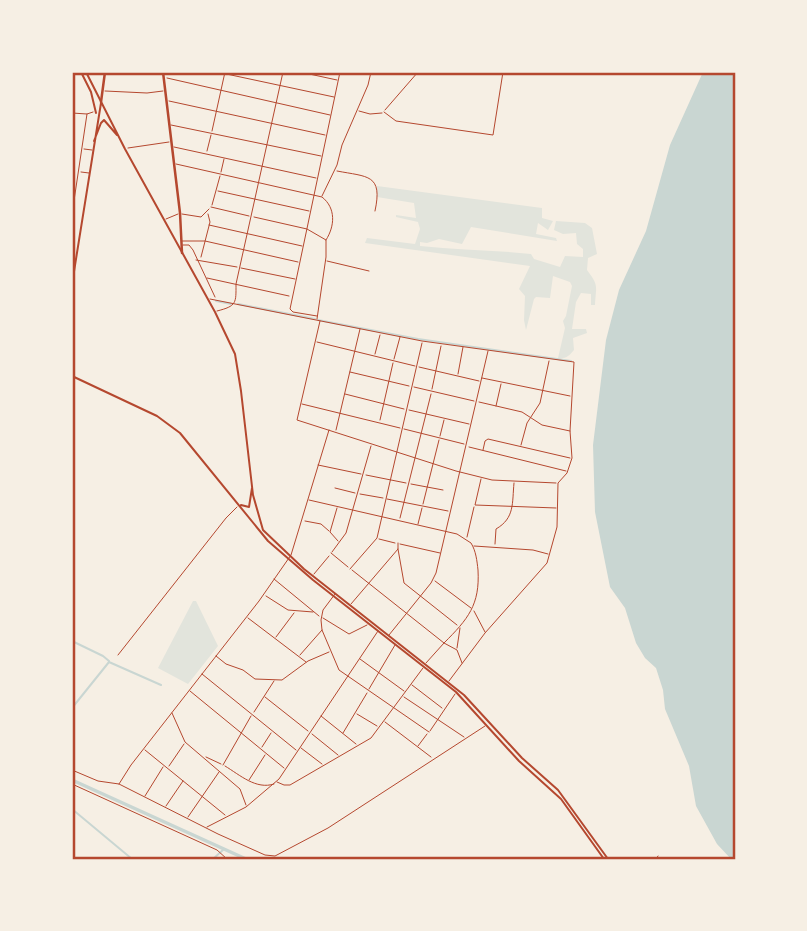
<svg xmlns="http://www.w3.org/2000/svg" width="807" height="931" font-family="'DejaVu Sans',sans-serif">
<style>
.green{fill:#e2e4dc}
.water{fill:#c9d6d2}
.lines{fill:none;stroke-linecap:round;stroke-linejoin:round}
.stream{stroke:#c9d6d2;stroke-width:2}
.canal{stroke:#c9d6d2;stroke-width:3.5}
.minor{stroke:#b5482f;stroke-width:1}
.secondary{stroke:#b5482f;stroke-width:2}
.primary{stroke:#b5482f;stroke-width:2.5}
.neatline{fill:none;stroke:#b5482f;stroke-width:2.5}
</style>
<rect width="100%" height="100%" fill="#f6efe4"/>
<path class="green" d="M377,186L542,208V218L553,221L548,230L538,223L536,234L556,238L557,241L471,227L462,244L439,239L427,243L420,242V246C458,250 494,250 531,254L534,259L560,267L565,256L583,257V249L577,244L576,233L563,234L554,230L556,221L585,223L592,228L597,254L588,258L587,270C599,286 596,285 595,305H591V294L581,293L576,302L572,329H586L587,333L573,338L574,350C569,356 566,359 558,358L565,328L563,321L566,316L572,286L570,282L553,276L550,298L536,297L534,299L526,330L524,320L525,296L519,289L530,266L365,243L367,238L415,244L420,229L418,222L396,217V215L416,218L414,203L377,197Z
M193,601H196L218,646L188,684L158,668Z"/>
<path class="water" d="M703,72H735V859H731L717,844L696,806L689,766L665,709L663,690L656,668L645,658L636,643L625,608L610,587L595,512L593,445L606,340L619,290L646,231L670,145Z"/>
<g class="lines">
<path class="stream" d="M216,301L231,304
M238,304L315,319
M318,320L418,339L571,361
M72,641L103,656L109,661
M72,708L109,662L161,685
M72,809L132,859
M213,859L224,849
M240,859L241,857"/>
<path class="canal" d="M72,780L246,859"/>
<path class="minor" d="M217,72L334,97
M300,72L337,80
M167,78L330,115
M105,91L147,93L163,91
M169,101L325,135
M385,110L418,72
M359,111L370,114L382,113
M384,112L396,121L493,135L503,72
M72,113L87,114L93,112
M171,125L321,156
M212,131L225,72
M174,147L316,178
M128,148L169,142
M84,149L92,150
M207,151L211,135
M176,164L322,197C336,208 335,226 326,240
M337,171C368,177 383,174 375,211
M81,172L89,173
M221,172L224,159
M218,191L309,211
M322,196L337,165L342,145L368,85L371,72
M212,205L220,176
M211,207L249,216
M72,214L87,114
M182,214L201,217L209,209
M254,217L307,229L326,240V257L317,319
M166,219L178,214
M209,225L302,246
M182,241H205L298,262
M183,245H189L193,250L215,297
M201,257L210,222L208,214
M196,260L237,267
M327,261L369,271
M241,268L295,279
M207,278L289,296
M210,299L422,341L574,362L570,431L572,458L567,473L558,483L557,527L547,563L485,633L449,681
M217,311C237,306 236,303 236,284L283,72
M317,316L293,312L290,309L340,72
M320,321L297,420L456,471L492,480L556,483
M317,342L415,366
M375,354L380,335
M394,359L400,337
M419,367L479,381
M350,372L409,386
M458,374L463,347
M482,378L570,396
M414,387L474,401
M432,389L441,346
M345,394L404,409
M479,402L522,412L542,425L570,431
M302,404L400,428
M496,406L501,384
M409,410L469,424
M380,420L393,363
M404,429L464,444
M336,430L360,329
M440,436L444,420
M521,445L527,423L540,403L549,361
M469,447L566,471
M483,450L485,441L488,439L570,458
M318,465L361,474
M366,475L406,483
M481,479L475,505L556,508
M411,484L443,490
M335,488L355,493
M360,494L383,498
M387,499L448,511
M309,500L457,534L471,543C476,551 477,561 478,570C480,605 468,619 444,643L457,650L462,663
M423,504L439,440
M337,508L330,532L338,541
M400,518L431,394
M305,521L321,524L329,531
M418,524L422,508
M467,537L474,507
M379,539L395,543
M400,544L440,553
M495,544L496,529C515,518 512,503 514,483
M474,546L533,550L548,554
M398,549L404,583L457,625
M332,552L346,533L371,446
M331,553L348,567
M350,569L377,538L422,343
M352,570L444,643L426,663
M314,574L329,556
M274,579L319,616
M435,581L471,608
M335,594L323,610L321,620L322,630L339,670L429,732
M266,596L288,610L313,612
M351,604L398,549V543
M474,611L485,632
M248,618L306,662
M323,618L349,634L367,625
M389,635L431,583L436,573L488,351
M276,637L294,613
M457,648L460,628
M118,655L226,518L237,507
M300,655L322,630
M216,656L226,664L243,670L255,679L282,680L308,661L329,652
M360,659L404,691
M202,674L296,750
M412,685L442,708
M369,689L395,645
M190,691L284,768
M265,697L308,731
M404,697L464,737
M254,712L274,681
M172,713L185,742L240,789L246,805
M357,714L377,726
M321,716L356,744
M385,722L431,757
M430,731L455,694
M343,733L367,693
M312,734L338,755
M418,746L427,734
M262,747L271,733
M301,748L322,764
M145,750L225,815
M206,757L221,764
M223,765L251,716
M169,766L184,744
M225,766C240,775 256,790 274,784
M72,770L98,781L119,784L218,834L265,855L275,856L328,828L485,726
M249,780L265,755
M277,782L284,785H290L371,738L423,668
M72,784L217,850L227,859
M119,784L131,765L259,601L291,555L329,430
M145,796L163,767
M166,806L183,781
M188,817L219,772
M207,827L246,807L279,779L378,631
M656,859L658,856"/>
<path class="secondary" d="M81,72L91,92L96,113
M86,72L125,149L215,312L235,354L241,391L253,495L263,530L304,569L464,695L522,758L558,790L608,859
M94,141L101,123L104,120L117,135
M72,284L101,103
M72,376L157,416L180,433L268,541L313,580L456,692L519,761L561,799L604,859
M241,505L249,507L252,488"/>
<path class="primary" d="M163,72L180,213L182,253
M101,102L105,72"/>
</g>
<rect width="807" height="931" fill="none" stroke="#f6efe4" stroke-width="147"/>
<rect x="74" y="74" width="660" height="784" class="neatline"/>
</svg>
